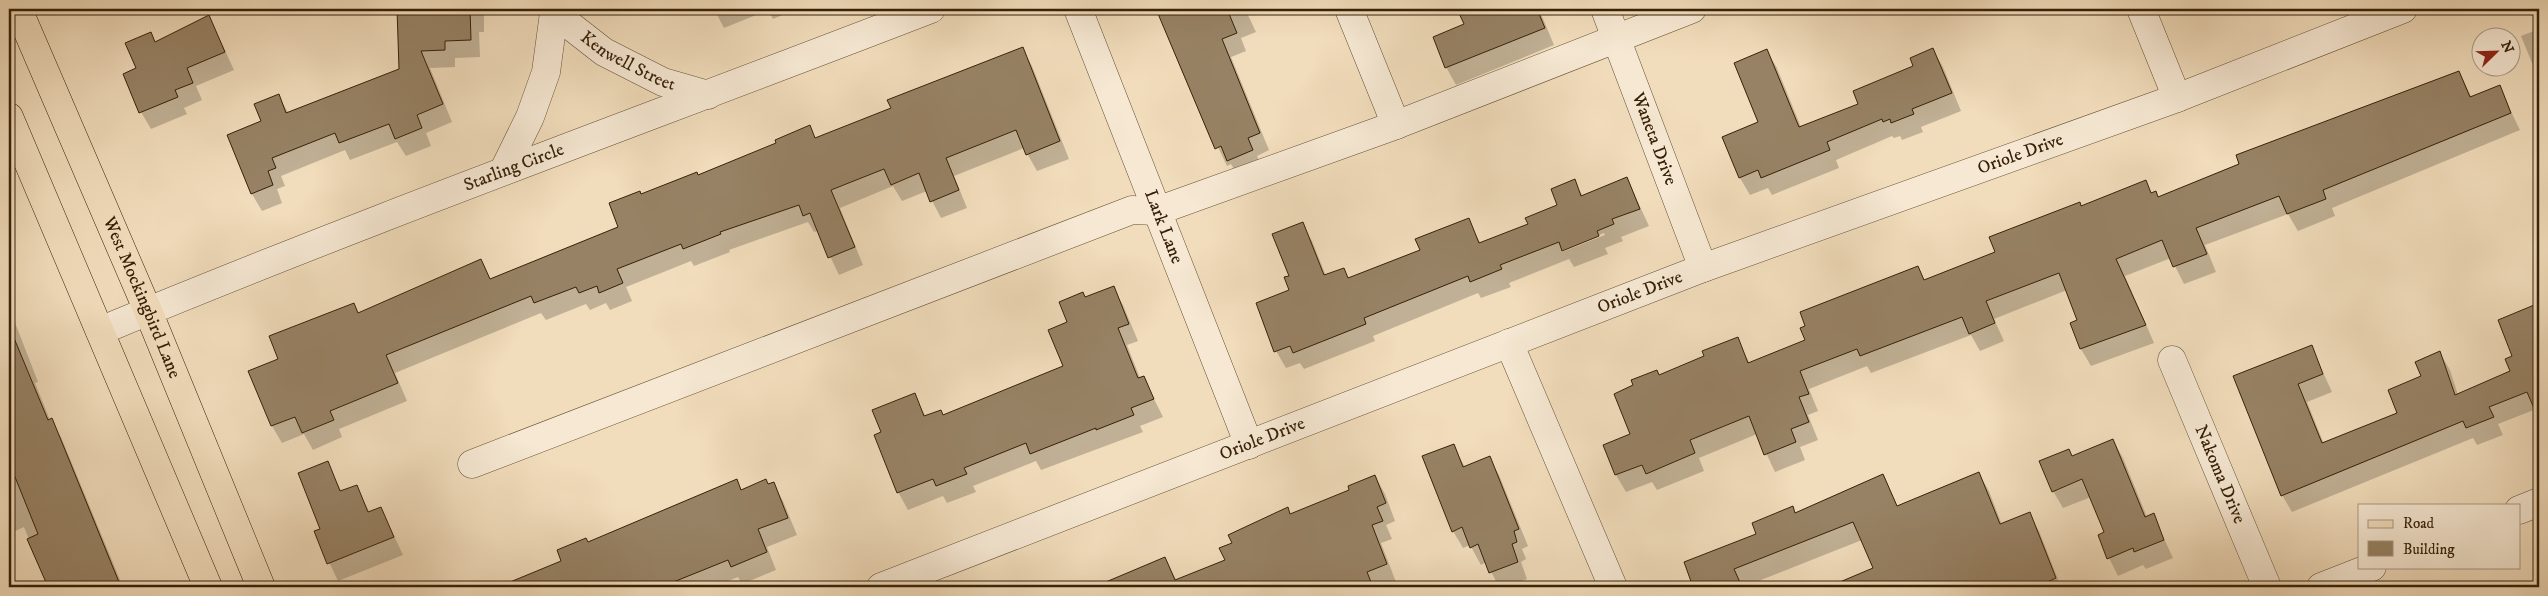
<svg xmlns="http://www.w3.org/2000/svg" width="2548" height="596" font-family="'IM FELL DW Pica',serif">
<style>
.shadow{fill:#0003;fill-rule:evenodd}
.building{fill:#978265;stroke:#362108}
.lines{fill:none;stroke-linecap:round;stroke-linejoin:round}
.minor-casing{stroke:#655035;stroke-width:29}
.major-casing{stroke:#362108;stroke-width:29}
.minor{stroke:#f6e8d3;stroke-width:28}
.major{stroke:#f1dcbb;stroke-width:28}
.labels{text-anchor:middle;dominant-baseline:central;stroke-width:5;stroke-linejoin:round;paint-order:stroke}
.street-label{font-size:18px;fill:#362108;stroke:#f6e8d3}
</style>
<rect width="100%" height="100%" fill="#f1dcbb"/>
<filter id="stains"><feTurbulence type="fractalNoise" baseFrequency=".004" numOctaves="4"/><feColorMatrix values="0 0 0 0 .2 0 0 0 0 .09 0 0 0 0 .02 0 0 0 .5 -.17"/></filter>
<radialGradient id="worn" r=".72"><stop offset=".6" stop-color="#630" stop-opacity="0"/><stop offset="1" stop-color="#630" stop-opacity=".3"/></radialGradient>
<path class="shadow" d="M398,9H484V32H479L480,57L455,58V67L430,68L452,122L426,133L431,146L406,156L397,142L350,160L345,150L281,176L285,186L277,189L282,203L262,211L252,194L262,122L278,95L289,114L400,70Z
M714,9H797L773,19L768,10L724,28Z
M1157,9H1245L1256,32L1241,38L1246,51L1231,57L1269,150L1257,156L1262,168L1239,178L1231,164L1227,166L1185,78Z
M1459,9H1539L1554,45L1456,85L1446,67L1466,25Z
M209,16L234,70L196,86L202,100L184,108L187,114L151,129L141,112L137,69L155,43Z
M2539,29V80L2521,36Z
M1022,49L1032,66L1069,159L1037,171L1024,148L954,176L967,208L941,218L927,191L902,201L893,186L840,208L863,265L839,275L818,231L814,232L808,222L729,250L730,252L694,266L691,261L626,287L632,301L610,310L606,303L590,310L586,304L546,320L541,313L395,373L407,401L339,429L342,437L313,450L304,434L282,443L272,426L250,372L280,360L354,304L359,314L481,261L491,280L620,228L641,195L698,176L778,144L809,127L816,139L892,108Z
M1933,50L1943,67L1961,111L1921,127L1923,132L1902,140L1900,136L1894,138L1892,136L1836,160L1839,168L1772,195L1768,188L1750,195L1740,178L1724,137L1759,123L1767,51L1777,68L1801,127L1860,104L1915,67Z
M2459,72L2472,98L2499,87L2520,130L2332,208L2335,216L2298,231L2288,214L2205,245L2216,272L2184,284L2171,258L2125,276L2154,343L2091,366L2081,349L2079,321L2067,290L1994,319L2004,341L1980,351L1971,335L1871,373L1867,366L1809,389L1818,411L1808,415L1818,440L1800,447L1805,460L1775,472L1757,434L1699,458L1704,471L1657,490L1652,482L1626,492L1616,475L1604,445L1632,434L1634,386L1705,357L1737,339L1750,364L1806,341L1917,267L1925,281L1997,253L2081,207L2145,182L2152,194L2158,198Z
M1627,179L1649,226L1621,237L1623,241L1605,248L1608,254L1574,267L1569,259L1509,283L1511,287L1481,298L1478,293L1373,336L1375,341L1304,369L1300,363L1286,368L1276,351L1291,290L1290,276L1302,224L1312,241L1326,276L1344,269L1349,279L1422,251L1468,220L1481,244L1529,225L1558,206L1574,181L1583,196ZM1604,233L1605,235L1562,252V249Z
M1113,287L1123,305L1138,341L1127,345L1140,378L1143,377L1163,417L1140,426L1143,432L1041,470L1036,461L973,486L976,492L947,503L943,496L908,510L898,492L883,433L914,395L926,417L943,416L1065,367L1069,323L1085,299Z
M2536,306L2539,312V408L2498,424L2503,435L2477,445L2473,438L2292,512L2282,495L2235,377L2311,346L2332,392L2307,402L2324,444L2398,413L2440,353L2450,370L2458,395L2512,372L2514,357Z
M9,307L38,382L35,383L50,420L61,437L123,587H65L58,571L37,559L24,527L9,534Z
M2113,440L2123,458L2147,517L2153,515L2173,558L2146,569L2143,565L2118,576L2109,558L2106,533L2091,497L2063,508L2053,491L2072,457Z
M1453,445L1465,467L1489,458L1499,475L1528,546L1522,549L1526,559L1521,562L1527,579L1507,587H1499L1486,562L1481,565L1470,545L1463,548L1453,531Z
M327,463L342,492L356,486L370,513L381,508L403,555L338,581L315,532L322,529Z
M1979,474L1989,491L2002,525L2029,514L2039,531L2061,587H1831L1874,569L1862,540L1743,587H1694L1686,563L1757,534L1792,508L1796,514L1883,476L1898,507Z
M1375,476L1385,494L1395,521L1386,525L1392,539L1381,543L1396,582L1382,587H1091L1165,559L1177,581L1226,561L1233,544L1287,509L1291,515L1351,491Z
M736,481L742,491L773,484L783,501L797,535L767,547L776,570L742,584L738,577L714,587H507L506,585L563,561L588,544Z
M440,582L443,587H428Z"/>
<path class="building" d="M397,9H470L471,40L445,41V50L421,51L443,104L417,115L422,128L395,139L389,124L339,143L335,133L272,158L276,168L268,171L273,185L251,194L227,135L261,121L254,104L279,94L286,113L399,69Z
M1156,9H1227L1237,33L1222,39L1260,133L1248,138L1253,150L1227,161L1221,146L1215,149Z
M1457,9H1537L1545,28L1445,68L1433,37L1464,24Z
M209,15L225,52L187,68L193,83L175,90L178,97L139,113L123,74L136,68L125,43L151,32L155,42Z
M1023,47L1060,141L1026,155L1016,130L946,158L959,190L930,202L919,173L891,185L884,169L831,190L855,247L828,258L810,213L803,216L799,205L720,232L721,234L683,249L681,244L617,269L623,283L599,293L597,286L579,293L576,287L534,303L531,296L386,355L398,383L330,411L334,420L302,433L295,417L271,426L248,371L278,359L269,336L354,303L358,313L481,259L490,279L618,227L609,203L640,191L641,194L697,172L698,175L776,143L775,140L810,125L815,138L891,108L887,100Z
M1933,48L1952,93L1912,109L1914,114L1891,123L1890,119L1883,122L1882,119L1827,142L1830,150L1761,178L1758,170L1739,178L1722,137L1758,122L1734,63L1767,49L1799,127L1858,104L1853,91L1913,66L1910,58Z
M2459,71L2470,97L2500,85L2511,113L2323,190L2326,199L2287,214L2279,196L2196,228L2207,254L2173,267L2162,240L2116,259L2146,325L2080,349L2070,323L2077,320L2059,273L1986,301L1995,323L1969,334L1962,317L1860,356L1857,349L1800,371L1809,394L1799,397L1809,422L1791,429L1796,442L1764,455L1749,416L1690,440L1695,453L1646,474L1642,465L1615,475L1603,445L1630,434L1614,394L1633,385L1631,380L1657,370L1659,375L1704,356L1702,351L1738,337L1748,363L1805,340L1800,328L1805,326L1800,312L1918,266L1924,280L1995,252L1989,237L2080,202L2081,206L2146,180L2151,193L2156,191L2158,197L2239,164L2236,155Z
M1627,177L1640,209L1612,219L1614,224L1597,231L1599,236L1562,251L1559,242L1500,265L1502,269L1470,282L1468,276L1364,318L1366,324L1293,353L1290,346L1274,352L1256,303L1289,290L1284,277L1289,276L1272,234L1303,222L1324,275L1344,268L1348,278L1420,250L1415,239L1469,218L1479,243L1528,224L1525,218L1557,205L1551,189L1575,179L1581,196Z
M1114,286L1129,324L1118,328L1138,378L1144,376L1154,399L1131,408L1134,415L1096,430V428L1030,454L1026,443L964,468L967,474L936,486L933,479L897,493L874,435L881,432L872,410L915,393L924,416L941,410L943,415L1063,366L1048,330L1067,322L1059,302L1083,292L1085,297Z
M2539,303V420L2527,392L2489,407L2494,417L2466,428L2463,421L2281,496L2233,376L2312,345L2323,374L2298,384L2322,443L2397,413L2388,390L2421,376L2415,362L2440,351L2455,395L2510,371L2505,359L2512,356L2498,320Z
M9,326L48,420L52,418L121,587H48L27,539L38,534L9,462Z
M2113,439L2145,517L2154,513L2164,540L2134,552L2133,548L2107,559L2098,535L2104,532L2082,479L2052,492L2039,461L2069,449L2072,456Z
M1454,444L1463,467L1490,456L1519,529L1514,531L1517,542L1512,544L1518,562L1489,573L1478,544L1470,548L1462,527L1452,532L1422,456Z
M328,461L340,491L357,485L368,512L381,507L394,537L327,564L314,531L320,529L298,473Z
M1979,472L2000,524L2030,512L2056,578L2036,587H1828L1873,568L1853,522L1734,569L1742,587H1693L1684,562L1756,534L1752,523L1793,506L1795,513L1883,474L1897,506Z
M1375,475L1386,503L1377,507L1383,521L1372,525L1387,564L1367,572L1373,587H1094L1165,557L1175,580L1225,560L1219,548L1232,543L1228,535L1288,507L1290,514L1349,490L1348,486Z
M737,479L741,490L766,479L768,484L774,482L788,518L758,529L767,552L731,567L728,560L661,587H498L561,561L557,550L586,538L588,542Z"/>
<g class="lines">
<defs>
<g id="minor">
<path id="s1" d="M1078,9L1249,445"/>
<path d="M1349,9L1396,125"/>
<path id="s2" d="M1605,9L1703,268"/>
<path d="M2141,9L2177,98"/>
<path id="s3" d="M554,13L604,52L663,82L708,95"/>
<path d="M504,170L530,117L546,72L554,13L552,9"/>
<path id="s4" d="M100,331C374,217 654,116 931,9"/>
<path d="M1509,343L1613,587"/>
<path id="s5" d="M2172,360L2267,587"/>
<path d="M472,464L1132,210L1157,211L1396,125L1692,9"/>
<path d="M2519,510L2539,502"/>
<path id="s6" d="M881,587L1703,268L2177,98L2403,9"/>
<path d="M2321,587L2372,567"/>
</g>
<g id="major">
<path id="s7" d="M18,9L148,311L261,587"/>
<path d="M9,117L208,587"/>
</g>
</defs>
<use href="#minor" class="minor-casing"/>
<use href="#major" class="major-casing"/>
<use href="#minor" class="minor"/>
<use href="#major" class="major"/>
</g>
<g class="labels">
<g class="street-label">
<text stroke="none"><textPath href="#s3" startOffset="89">Kenwell Street</textPath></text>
<text stroke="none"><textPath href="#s2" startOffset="139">Waneta Drive</textPath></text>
<text stroke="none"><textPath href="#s6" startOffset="1219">Oriole Drive</textPath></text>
<text stroke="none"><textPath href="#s4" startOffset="445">Starling Circle</textPath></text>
<text stroke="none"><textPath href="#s1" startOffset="234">Lark Lane</textPath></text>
<text stroke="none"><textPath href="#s6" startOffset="814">Oriole Drive</textPath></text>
<text stroke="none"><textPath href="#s7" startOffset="314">West Mockingbird Lane</textPath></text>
<text stroke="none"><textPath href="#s6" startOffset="409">Oriole Drive</textPath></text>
<text stroke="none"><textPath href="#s5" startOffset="124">Nakoma Drive</textPath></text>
</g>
</g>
<rect width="2548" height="596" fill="none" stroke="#f1dcbb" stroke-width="30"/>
<rect x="10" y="10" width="2528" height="576" fill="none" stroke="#362108" stroke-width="2.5"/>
<rect x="15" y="15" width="2518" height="566" fill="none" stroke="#362108"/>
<rect x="2358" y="504" width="162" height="65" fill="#f6e8d3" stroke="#a99882"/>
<rect x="2368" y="520" width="25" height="8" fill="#f1dcbb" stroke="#a99882"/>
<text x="2403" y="528" font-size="15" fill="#362108">Road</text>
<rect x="2368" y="541" width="25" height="15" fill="#978265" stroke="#a99882"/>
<text x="2403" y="554" font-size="15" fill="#362108">Building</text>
<g transform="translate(2496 52) rotate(67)"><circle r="24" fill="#f6e8d3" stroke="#a99882"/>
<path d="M0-4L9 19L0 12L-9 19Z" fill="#8f2418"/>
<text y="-8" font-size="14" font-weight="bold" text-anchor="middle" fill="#362108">N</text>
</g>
<rect width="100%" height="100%" filter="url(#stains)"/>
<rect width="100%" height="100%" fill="url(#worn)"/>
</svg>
